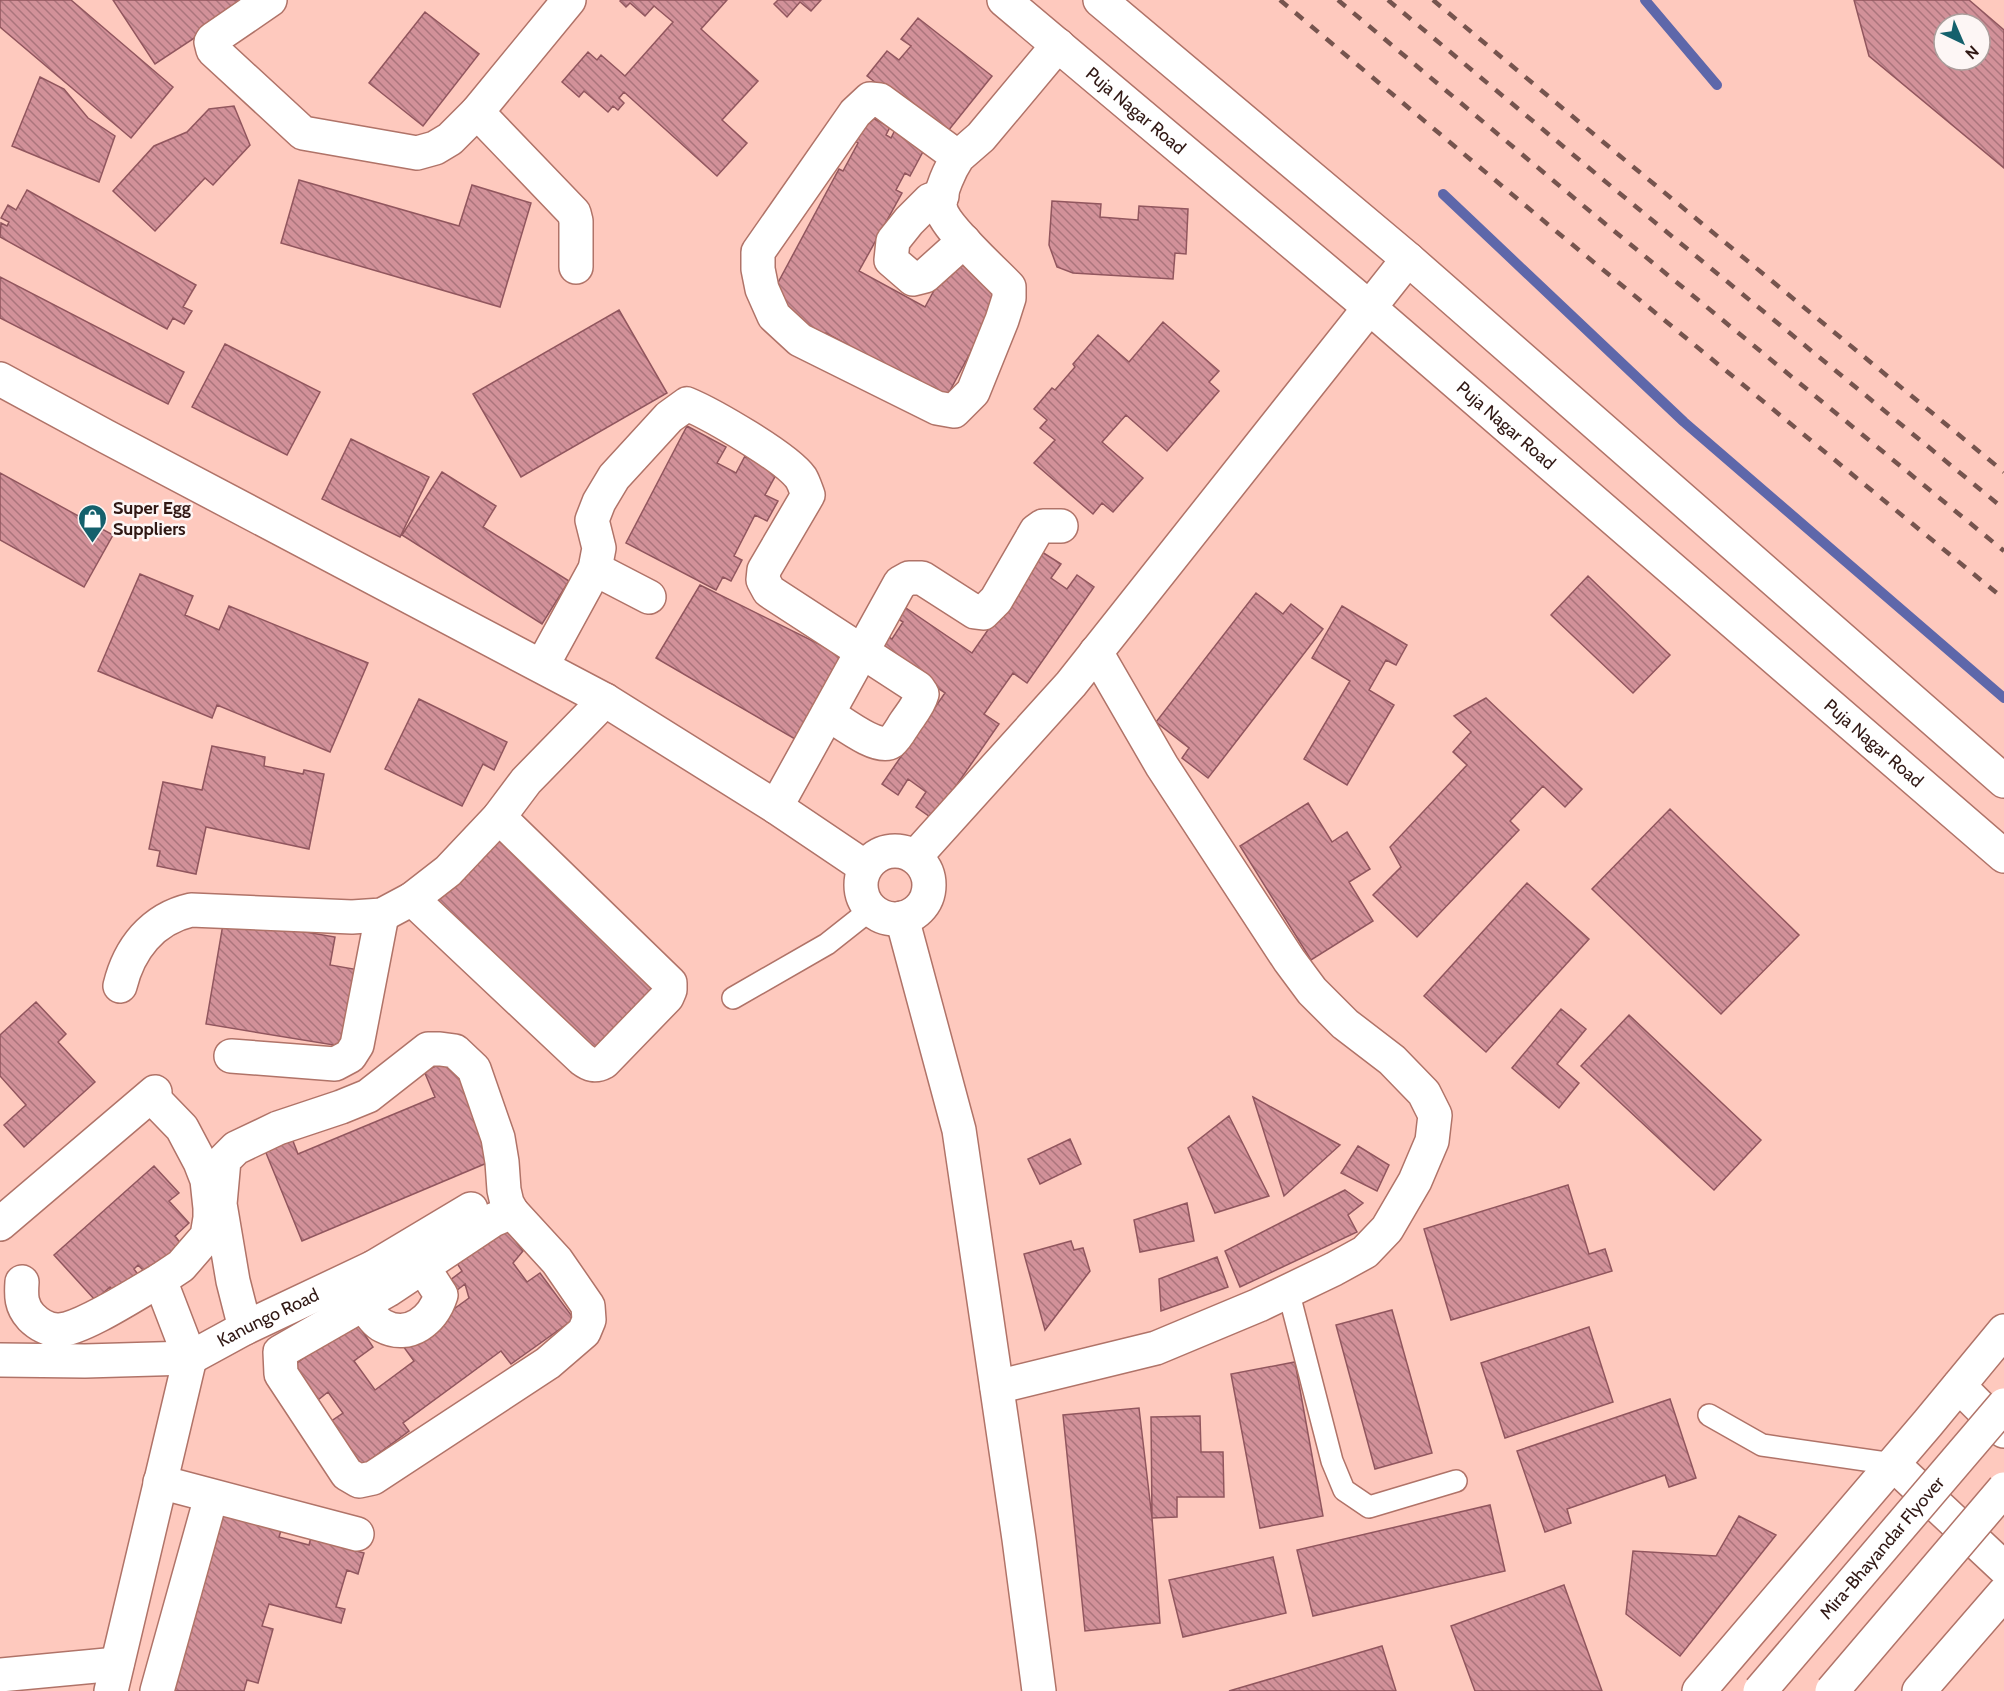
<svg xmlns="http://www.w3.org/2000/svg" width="2004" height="1691" font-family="Cabin,sans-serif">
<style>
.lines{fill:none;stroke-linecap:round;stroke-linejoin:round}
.stream{stroke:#5e67aa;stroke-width:10}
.building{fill:url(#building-back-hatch);stroke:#91565e;stroke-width:1.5;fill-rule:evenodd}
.lane-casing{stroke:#b07368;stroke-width:24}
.street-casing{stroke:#b07368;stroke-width:36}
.secondary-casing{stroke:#b07368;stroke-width:36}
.lane{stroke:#fff;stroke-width:21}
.street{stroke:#fff;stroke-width:33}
.secondary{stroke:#fff;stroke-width:33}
.rail{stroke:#76544e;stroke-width:4.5;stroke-dasharray:10 10;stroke-linecap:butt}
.secondary-bridge-casing{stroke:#b07368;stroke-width:36;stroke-linecap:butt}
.secondary-bridge{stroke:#fff;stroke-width:33}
.labels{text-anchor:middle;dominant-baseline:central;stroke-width:5;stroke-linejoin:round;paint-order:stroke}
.street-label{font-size:18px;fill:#301814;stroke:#fdf6f5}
.poi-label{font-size:18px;font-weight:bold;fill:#301814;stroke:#fdf6f5;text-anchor:start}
</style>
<defs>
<pattern id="building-back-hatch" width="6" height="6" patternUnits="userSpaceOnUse" patternTransform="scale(1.5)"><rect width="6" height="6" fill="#d29199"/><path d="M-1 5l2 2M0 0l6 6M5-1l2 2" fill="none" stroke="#ab757c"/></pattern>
</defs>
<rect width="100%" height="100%" fill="#fec9be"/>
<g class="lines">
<path class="stream" d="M1645,0L1717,85
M1443,194L1684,422L2004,698"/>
</g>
<path class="building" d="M0,0H71L173,87L131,138L0,27Z
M113,0H252L155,64Z
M621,0H727L701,29L758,81L722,120L747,143L717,176L624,92L619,98L624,103L618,110L613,106L608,112L584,91L579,97L562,82L588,52L597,60L601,55L625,76L673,22L654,6L645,16L630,3L626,7L620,1Z
M778,0H821L811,11L800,2L787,17L774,4Z
M1854,0H1969L2004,30V168L1869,56ZM1944,24H1980V60H1944Z
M425,12L479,54L423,126L369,83Z
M918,18L992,76L944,136L867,76L887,51L899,60L911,46L901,39Z
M40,77L64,89L88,118L115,136L99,182L12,146Z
M234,106L250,145L213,185L205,178L155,231L113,191L154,146L187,132L209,109Z
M869,116L890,127L886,135L891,138L895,130L926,146L910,176L905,173L896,190L902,193L859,271L925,307L951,259L1005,288L946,398L826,333L822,341L781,319L774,290L839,169L843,171L858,143L855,141Z
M299,180L459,226L472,185L531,203L500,307L281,243Z
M27,190L196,285L183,307L192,311L184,324L173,318L167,329L0,237L1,223L7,226L9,222L1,218L8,205L16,210Z
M1052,201L1101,204L1100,217L1138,220L1139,206L1188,209L1186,254L1175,253L1173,279L1073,273L1057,267L1049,245Z
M0,277L184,372L168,404L0,318Z
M619,310L667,393L521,477L473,394Z
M1163,322L1219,371L1209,382L1219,391L1167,451L1126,415L1102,442L1143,478L1113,512L1102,503L1093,514L1034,463L1055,440L1040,428L1047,420L1034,409L1052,388L1055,390L1075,367L1073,364L1098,335L1129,362Z
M225,344L320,392L287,455L192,407Z
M687,426L726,447L717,463L736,473L745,456L777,473L765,495L778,501L767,521L755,515L734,556L742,560L731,581L723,577L716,590L626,543Z
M351,439L429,477L400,537L322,499Z
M442,472L496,506L483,527L569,581L542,624L402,535Z
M0,473L113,535L84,587L0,540Z
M1042,552L1061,564L1051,578L1067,589L1077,575L1094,587L1027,683L1013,673L984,714L999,724L933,819L916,807L926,792L908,779L898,795L882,784L945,693L872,644L881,631L892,639L903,622L892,615L900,604L972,653Z
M140,574L193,596L185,615L219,630L229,606L368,663L330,752L217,705L212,718L98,671Z
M1588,576L1670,655L1633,693L1551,615Z
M700,585L845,657L795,739L656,658Z
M1256,593L1283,614L1291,604L1323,629L1208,778L1182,758L1189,748L1156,722Z
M1342,606L1407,645L1396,665L1386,660L1369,690L1394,705L1347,785L1304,759L1350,681L1312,658Z
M1486,698L1582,789L1565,807L1543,786L1510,821L1519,830L1417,937L1373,895L1401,867L1390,847L1467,765L1453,752L1471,732L1454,716Z
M419,699L507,742L494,770L483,764L462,806L385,769Z
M212,746L265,757L264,766L303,774L304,770L324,774L309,849L206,827L196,874L157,866L160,851L149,849L163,782L202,790Z
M1308,803L1332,842L1347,832L1370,869L1349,882L1373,921L1311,960L1240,846Z
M1670,809L1799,935L1721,1014L1592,889Z
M491,833L659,987L596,1056L428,902Z
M1527,883L1589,939L1486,1052L1424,996Z
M224,918L335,937L330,965L365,971L352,1048L206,1024Z
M36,1002L66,1034L58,1042L95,1082L24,1147L4,1125L26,1105L0,1076V1035Z
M1561,1009L1586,1029L1557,1064L1579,1083L1559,1108L1512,1068Z
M1629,1015L1761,1140L1714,1190L1581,1066Z
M453,1059L494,1160L302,1241L264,1148L291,1136L298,1154L435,1097L424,1071Z
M1253,1097L1340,1145L1284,1196Z
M1229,1116L1269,1196L1215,1213L1188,1148Z
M1070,1139L1081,1164L1040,1184L1028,1159Z
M1358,1146L1389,1165L1377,1191L1341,1173Z
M154,1166L179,1193L169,1201L189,1223L175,1236L181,1244L147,1274L138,1265L134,1269L139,1276L117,1295L110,1287L95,1300L54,1255Z
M1568,1185L1589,1254L1605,1249L1612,1271L1451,1320L1424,1229Z
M1345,1190L1363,1203L1348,1215L1357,1232L1240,1287L1225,1251Z
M1187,1203L1194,1241L1140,1252L1134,1220Z
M503,1224L523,1251L513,1263L527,1282L540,1273L574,1319L511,1364L501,1351L403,1423L409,1431L359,1468L327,1424L343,1413L328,1392L318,1400L293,1366L355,1320L373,1347L354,1361L375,1390L414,1361L403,1346L469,1298L465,1284L456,1291L449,1281L462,1271L455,1260Z
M1071,1241L1074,1250L1083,1248L1090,1271L1045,1330L1024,1254Z
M1217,1257L1228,1287L1161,1311L1159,1279Z
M1392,1310L1432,1453L1375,1469L1336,1325Z
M1589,1327L1613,1402L1505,1438L1481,1363Z
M1295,1362L1323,1516L1260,1528L1231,1374Z
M1670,1399L1696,1478L1669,1487L1665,1475L1567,1509L1571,1523L1545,1532L1517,1451Z
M1139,1408L1152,1518L1160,1623L1085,1631L1063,1415Z
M1200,1416L1201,1452H1223L1224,1497H1177V1517L1152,1518L1151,1417Z
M1490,1505L1505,1571L1313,1616L1297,1550Z
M217,1509L282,1527L279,1537L309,1545L313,1529L344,1538L341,1547L364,1553L358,1574L347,1570L336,1607L345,1609L341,1623L269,1604L262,1626L273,1629L258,1683L247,1680L244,1691H166Z
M1739,1516L1776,1535L1680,1656L1626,1614L1633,1551L1716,1556Z
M1273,1557L1286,1613L1183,1637L1169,1580Z
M1564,1585L1602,1691H1475L1451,1626Z
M1382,1646L1396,1691H1229Z"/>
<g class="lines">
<defs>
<path id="lane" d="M733,998L827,944L870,910
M1288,1290L1332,1461L1344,1490L1369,1507L1456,1481
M1709,1415L1762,1445L1893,1464"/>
<g id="street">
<path d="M270,0L213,39L211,42L213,50L303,133L417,153L435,148L450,139L477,112L569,0"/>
<path d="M477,112L574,213L576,221V267"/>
<path d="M958,157C950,169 940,191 940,205C941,224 995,272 1009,287V298L1002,320L973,392L954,411L937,408L800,340L774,316L762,289L758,269V252L855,113L870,99L880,100L958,157L981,137L1058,45"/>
<path d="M942,196L930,200L909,221L893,241L891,260L913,279L925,276L964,241"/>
<path d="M595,569L649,597"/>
<path d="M542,666L595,569L599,548L592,520L599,502L614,477L669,417L687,404C711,414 786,457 801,478C804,483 806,490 808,495L764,570L763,580L769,591L918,688L922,694C919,705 911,714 905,723C901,729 897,737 891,742C878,751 840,721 828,714"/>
<path d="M776,807L900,583L909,578H922L975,612L983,613L996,600L1036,531L1043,526H1061"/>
<path d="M915,857L1071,684L1408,259"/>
<path d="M412,899L582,1059C590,1065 595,1067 604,1062L667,997L670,990V983L499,817"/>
<path d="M120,986C129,949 152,919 191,910L352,917L382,915L412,899L448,871L499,817L526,781L605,700"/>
<path d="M231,1056L335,1064L350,1056L357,1045L382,915"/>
<path d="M0,1224L155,1092"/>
<path d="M374,1267L388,1290L493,1220L512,1212L557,1261L588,1306L589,1320L584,1332L548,1363L373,1478L359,1481L347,1474L281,1374L280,1352L388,1290"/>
<path d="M22,1282C21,1296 21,1306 31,1317C38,1324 49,1331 60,1330C84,1328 137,1293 160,1280"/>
<path d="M364,1305C369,1312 375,1322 383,1326C409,1340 433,1320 441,1295L423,1267"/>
<path d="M245,1328L233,1281L220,1204L224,1160L236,1148L278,1128L341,1107L368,1096L428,1049H440L455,1051L474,1069L498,1138L502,1162L504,1190L507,1203L512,1212"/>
<path id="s1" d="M0,1360L85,1361L190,1358L245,1328L374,1267L471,1209"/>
<path d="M997,1387L1156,1348L1259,1305L1334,1269L1365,1252L1387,1229L1415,1181L1432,1141L1435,1115L1424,1093L1392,1060L1345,1024L1312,991L1289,960L1162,766L1096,652"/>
<path d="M160,1482L357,1534"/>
<path d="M0,1675L117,1664"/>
<path d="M111,1691L190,1358L160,1280L181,1266L207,1236L210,1218V1208L207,1180L200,1162L182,1128L151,1096"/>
<path d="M157,1691L211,1497"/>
</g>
<g id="secondary">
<path id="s2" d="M1004,0L1370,308L2004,856"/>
<path d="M1100,0L1408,259L2004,781"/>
<path d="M0,379L105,436L605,700L776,807L865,867"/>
<circle cx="895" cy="885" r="34"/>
<path d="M902,918L959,1130L1019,1539L1039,1691"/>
<path d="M1959,1386L2004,1431"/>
<path d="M1893,1464L2004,1568"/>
<path d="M1699,1691L1928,1423L2004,1331"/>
<path d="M1919,1691L2004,1593"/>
</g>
</defs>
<use href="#lane" class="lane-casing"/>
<use href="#street" class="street-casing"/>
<use href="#secondary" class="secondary-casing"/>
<use href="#lane" class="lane"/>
<use href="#street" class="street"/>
<use href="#secondary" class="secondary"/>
<path class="rail" d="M1280,0L1557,232L2004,599
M1338,0L1580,203L2004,551
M1388,0L1601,178L2004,509
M1433,0L1620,156L2004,472"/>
<defs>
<g id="secondary-bridge">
<path id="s3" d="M1760,1691L2004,1405"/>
<path d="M1832,1691L2004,1489"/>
</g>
</defs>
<use href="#secondary-bridge" class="secondary-bridge-casing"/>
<use href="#secondary-bridge" class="secondary-bridge"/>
</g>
<defs>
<symbol id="shop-pin" viewBox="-11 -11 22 30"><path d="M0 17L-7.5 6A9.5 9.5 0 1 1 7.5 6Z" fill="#14606c" stroke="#fdf6f5"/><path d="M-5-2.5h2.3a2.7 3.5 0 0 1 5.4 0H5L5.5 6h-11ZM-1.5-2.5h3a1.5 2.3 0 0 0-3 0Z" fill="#fff"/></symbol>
</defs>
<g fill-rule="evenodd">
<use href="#shop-pin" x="76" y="502" width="33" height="45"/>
</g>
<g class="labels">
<g class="street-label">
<text stroke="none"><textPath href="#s2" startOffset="172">Puja Nagar Road</textPath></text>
<text stroke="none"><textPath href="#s2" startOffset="658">Puja Nagar Road</textPath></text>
<text stroke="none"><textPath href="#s2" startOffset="1144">Puja Nagar Road</textPath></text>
<text stroke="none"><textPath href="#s1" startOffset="278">Kanungo Road</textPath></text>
<text stroke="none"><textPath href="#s3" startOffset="188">Mira-Bhayandar Flyover</textPath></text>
</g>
<g class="poi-label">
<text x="113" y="508">Super Egg<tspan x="113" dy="21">Suppliers</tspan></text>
</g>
</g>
<g transform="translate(1962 42) rotate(136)"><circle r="28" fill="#fdf6f5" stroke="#ab9d9b" stroke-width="1.5"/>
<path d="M0-4.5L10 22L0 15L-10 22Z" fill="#14606c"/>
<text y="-9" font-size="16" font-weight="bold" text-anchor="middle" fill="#301814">N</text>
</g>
</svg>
